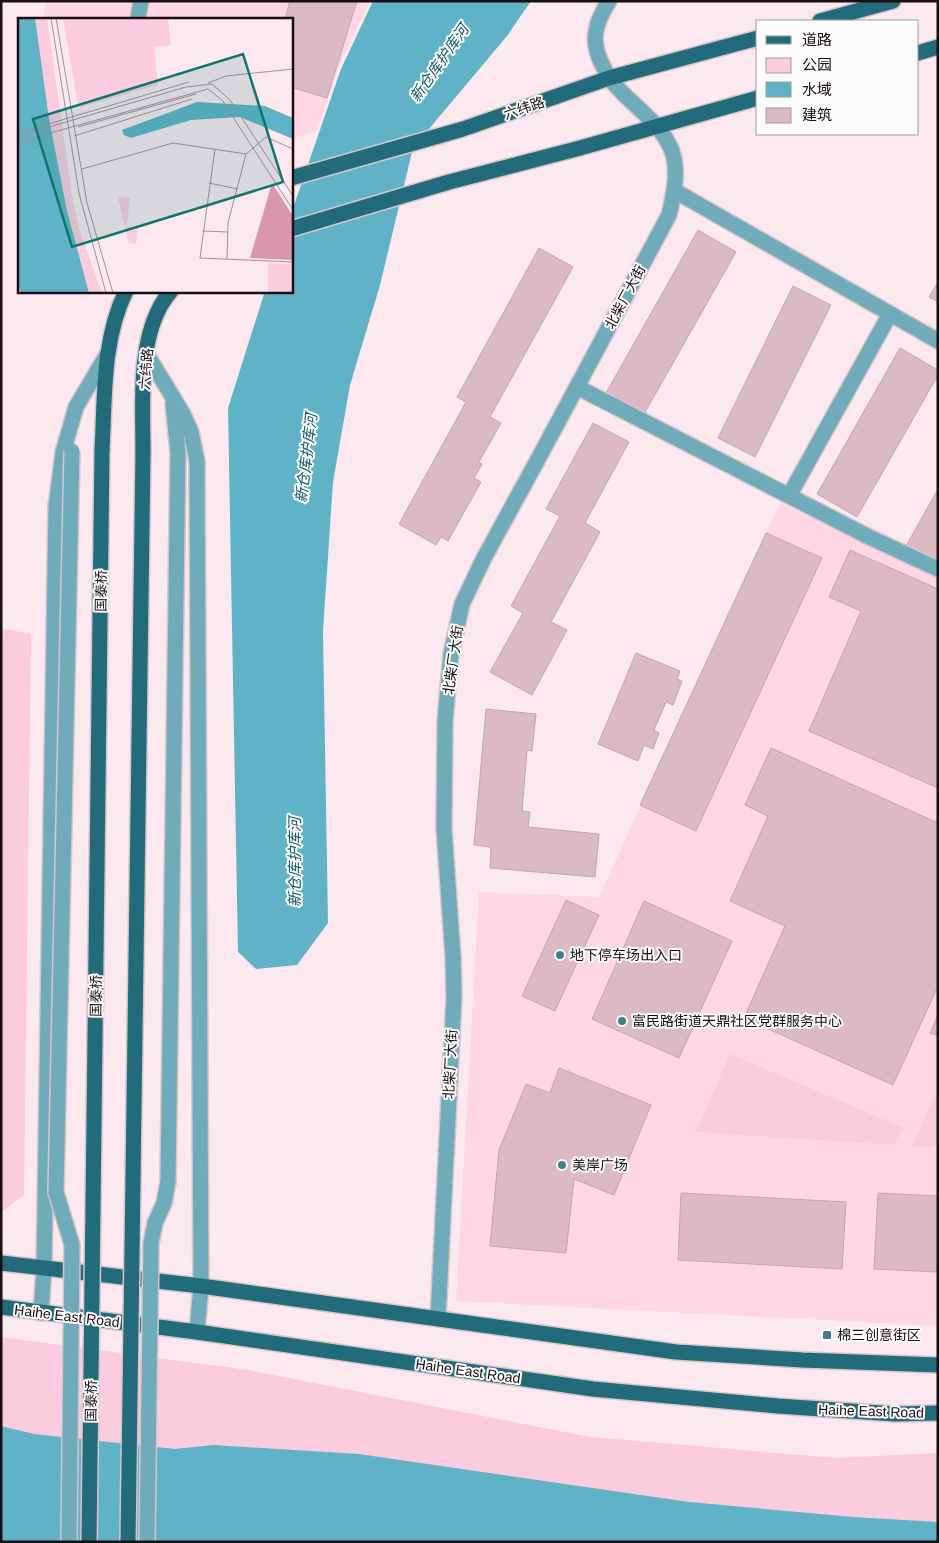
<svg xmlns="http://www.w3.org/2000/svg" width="939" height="1543" font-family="Arial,'Noto Sans SC',sans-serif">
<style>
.built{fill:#ffd6e4}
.green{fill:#fbccdd}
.water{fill:#60b2c6}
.building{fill:#dbbac6;stroke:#c3a4af}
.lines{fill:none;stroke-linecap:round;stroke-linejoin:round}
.minor-casing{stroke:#d8c5cc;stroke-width:18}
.major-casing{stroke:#d8c5cc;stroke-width:18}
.minor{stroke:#70abba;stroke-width:15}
.major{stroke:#226b7b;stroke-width:15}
.minor-bridge-casing{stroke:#d8c5cc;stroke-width:18;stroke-linecap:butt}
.major-bridge-casing{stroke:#d8c5cc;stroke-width:18;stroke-linecap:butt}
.minor-bridge{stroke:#70abba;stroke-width:15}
.major-bridge{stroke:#226b7b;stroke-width:15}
.poi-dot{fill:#3c7f8f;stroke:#fbfbfb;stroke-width:2}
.labels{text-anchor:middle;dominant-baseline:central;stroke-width:4;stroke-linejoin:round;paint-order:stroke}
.street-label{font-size:14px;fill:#190e12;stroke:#fbfbfb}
.poi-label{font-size:14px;fill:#190e12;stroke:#fbfbfb;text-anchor:start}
.water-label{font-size:15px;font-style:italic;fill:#115766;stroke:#fbfbfb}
.inset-road{fill:none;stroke:#a19197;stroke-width:1}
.view{fill:#0f766e;fill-opacity:0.15;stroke:#0f766e;stroke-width:2.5}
.inset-edge{fill:none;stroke:#190e12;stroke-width:2.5}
</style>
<rect width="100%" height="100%" fill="#fce8ef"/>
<path class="built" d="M46,1H370L340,63L317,131L291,139V19H43Z
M780,503L938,575V1326L456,1301L479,892L599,897Z"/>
<path class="green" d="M1,628L31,634L24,1195L2,1212Z
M730,1054L904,1128L893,1145L696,1132Z
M938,1088V1147H912Z
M1,1337L248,1370L590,1437L836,1458L938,1453V1542H1Z"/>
<path class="water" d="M373,1H531L507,36L413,148L380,285L350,385L333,482L323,631L328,923L297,965L256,969L238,952L228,408L265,291H291V214L341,69Z
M1,1426L34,1434L175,1449L213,1445L359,1454L689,1502L853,1517L938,1522V1542H1Z"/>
<path class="building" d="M290,1H357L327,98L291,87V19H285Z
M698,230L736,252L644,414L606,393Z
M539,248L573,267L490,417L501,423L479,462L482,464L474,478L481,482L448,541L441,537L436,545L399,524L466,402L457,397Z
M938,282V302L929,297Z
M793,286L831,305L755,457L718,438Z
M900,348L938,370V375L857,517L817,494Z
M593,423L629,442L585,523L600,532L551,622L567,630L532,695L490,672L523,613L511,606L560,516L546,509Z
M938,489V563L906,546Z
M766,533L822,558L696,831L640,805Z
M850,550L938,589V788L809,731L861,611L829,597Z
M636,653L680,671L677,679L682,681L673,705L666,702L654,730L659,733L653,749L644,745L638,761L598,744Z
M486,709L536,714L532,751L527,750L522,811L530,812L528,827L599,834L595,877L490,868L491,847L474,845Z
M771,748L938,823V986L893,1085L744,1018L785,926L730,901L768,816L745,805Z
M566,900L599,915L555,1011L522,996Z
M644,901L732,941L679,1058L592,1019Z
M938,1015V1036L930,1033Z
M559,1068L651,1105L614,1195L574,1179L566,1253L490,1246L499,1150L526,1084L550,1093Z
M681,1193L846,1202L842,1269L678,1260Z
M878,1193L938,1196V1272L874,1269Z"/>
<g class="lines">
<defs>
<path id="minor" d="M138,19L141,1
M675,191L938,341
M146,353L183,414L191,432L197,461L201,1286L197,1332
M577,387L869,537L938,569
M173,404L178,452
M789,496L890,314
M41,1313L44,1268L56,507L63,452L76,407L108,353
M438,1318L454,997L453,957L444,829L445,721L451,654L462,604L484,558L543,450L669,215C674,194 679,172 672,151C660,120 629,104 610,79C606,74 604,67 601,62C590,39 596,22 609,1"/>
<path id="major" d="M820,21L893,1
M918,53L938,47
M291,178L463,129L609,78L758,38
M291,229L449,182L580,148L758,98
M102,450C105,398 102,340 126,291
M143,452C143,407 138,348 160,307C163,301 167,296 171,291
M1,1263L201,1286L676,1352L802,1360L938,1365
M1,1307L197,1332L593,1389L778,1406L895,1414L938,1413"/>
</defs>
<use href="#minor" class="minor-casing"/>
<use href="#major" class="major-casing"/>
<use href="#minor" class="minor"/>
<use href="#major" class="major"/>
<defs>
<path id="minor-bridge" d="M69,1542L72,1245L56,1192L72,451
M147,1542L151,1243L155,1223L164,1203L168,1182L178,452"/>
<path id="major-bridge" d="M89,1542L102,450
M128,1542L143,452"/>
</defs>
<use href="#minor-bridge" class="minor-bridge-casing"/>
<use href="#major-bridge" class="major-bridge-casing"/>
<use href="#minor-bridge" class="minor-bridge"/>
<use href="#major-bridge" class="major-bridge"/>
</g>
<g class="poi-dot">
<circle cx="560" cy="955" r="5"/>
<circle cx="622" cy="1021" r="5"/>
<circle cx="562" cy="1165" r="5"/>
<rect x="822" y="1330" width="10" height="10" rx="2.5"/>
</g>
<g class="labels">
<g class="street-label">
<text transform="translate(524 108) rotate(-19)">六纬路</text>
<text transform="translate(625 297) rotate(-62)">北柴厂大街</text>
<text transform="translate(146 369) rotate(-85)">六纬路</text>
<text transform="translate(101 591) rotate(-89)">国泰桥</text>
<text transform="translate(453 660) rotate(-82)">北柴厂大街</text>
<text transform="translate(96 996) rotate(-89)">国泰桥</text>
<text transform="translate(450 1064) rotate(-87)">北柴厂大街</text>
<text transform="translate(67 1316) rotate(7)">Haihe East Road</text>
<text transform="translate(468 1371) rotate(8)">Haihe East Road</text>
<text transform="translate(91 1401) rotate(-89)">国泰桥</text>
<text transform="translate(871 1411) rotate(2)">Haihe East Road</text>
</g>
<g class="poi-label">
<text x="570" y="955">地下停车场出入口</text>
<text x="632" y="1021">富民路街道天鼎社区党群服务中心</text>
<text x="572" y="1165">美岸广场</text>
<text x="837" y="1335">棉三创意街区</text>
</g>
<g class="water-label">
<text transform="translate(439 63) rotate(-55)">新仓库护库河</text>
<text transform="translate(306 458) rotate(-83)">新仓库护库河</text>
<text transform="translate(294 862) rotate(-90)">新仓库护库河</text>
</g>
</g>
<g transform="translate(18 18)">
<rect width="275" height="275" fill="#fce8ef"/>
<path d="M0,0H29L54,177L61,211L84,275H0ZM45,0H150L153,27L136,29L140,67L63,89L60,87ZM100,179L112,180L109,207L106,206ZM107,209L120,210L118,226L111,225ZM250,245L275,246V275H250Z" fill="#fbccdd"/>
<path d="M254,165L275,198V242L232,240Z" fill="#d896af"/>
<path d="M0,0H17L31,101L49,193L71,275H3L0,265ZM179,84L247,88L275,100V121L222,99L173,102L113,120L106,117L104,112Z" fill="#60b2c6"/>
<path class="inset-road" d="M33,0L61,175L88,275M38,0L69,185L95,275M190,65L208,58L275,51M60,109L178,76M0,115L171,64M0,118L168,69L194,66L212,82L275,178M56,118L174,81M0,124L190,71L204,82L275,192M0,127L17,122M197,131L182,240L275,244M64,151L155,125L228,136L248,119L275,131M191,165L220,171M184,213L210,214M209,241L210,205L228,136"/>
<path class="view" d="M225,36L265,164L54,229L15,101Z"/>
<rect width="275" height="275" class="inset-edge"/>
</g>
<rect width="939" height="1543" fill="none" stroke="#190e12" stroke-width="5"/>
<rect x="756" y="20" width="162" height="115" fill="#fbfbfb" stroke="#a19c9e"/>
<rect x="766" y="36" width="25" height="8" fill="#226b7b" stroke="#a19c9e"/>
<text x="802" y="45" font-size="15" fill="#190e12">道路</text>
<rect x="766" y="58" width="25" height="15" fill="#fbccdd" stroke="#a19c9e"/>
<text x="802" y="70" font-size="15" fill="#190e12">公园</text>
<rect x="766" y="82" width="25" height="15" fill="#60b2c6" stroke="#a19c9e"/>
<text x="802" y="95" font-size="15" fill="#190e12">水域</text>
<rect x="766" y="108" width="25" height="15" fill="#dbbac6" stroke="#a19c9e"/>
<text x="802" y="120" font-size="15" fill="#190e12">建筑</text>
</svg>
